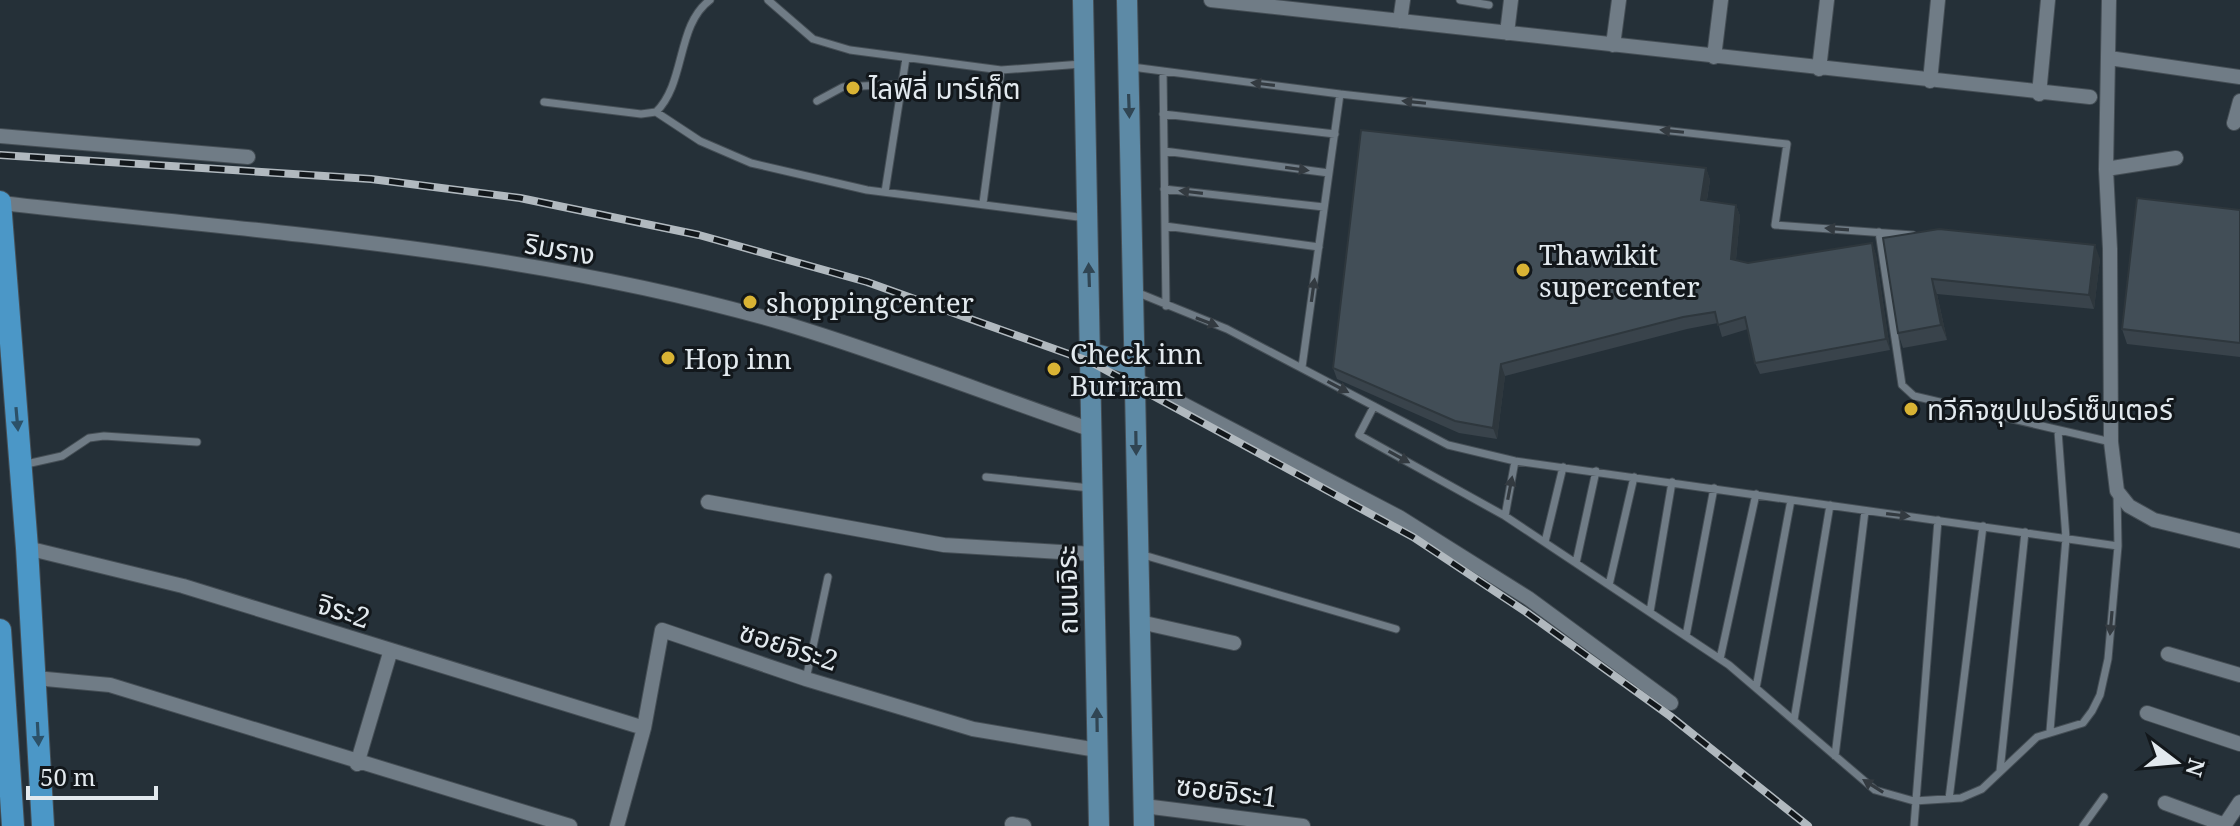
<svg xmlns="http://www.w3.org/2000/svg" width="2240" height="826" font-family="'Noto Serif','Noto Sans Thai',serif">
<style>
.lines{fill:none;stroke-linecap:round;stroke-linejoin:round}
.lane-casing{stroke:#454e55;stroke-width:9}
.street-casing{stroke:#454e55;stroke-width:16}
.secondary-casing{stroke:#454e55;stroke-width:22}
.primary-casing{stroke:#454e55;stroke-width:24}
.lane{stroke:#707c86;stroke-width:7}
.street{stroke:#707c86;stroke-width:14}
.secondary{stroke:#5d8aa6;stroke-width:20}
.primary{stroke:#4b97c7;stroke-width:22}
.rail-casing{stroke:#b1b9bf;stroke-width:8}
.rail{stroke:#12171b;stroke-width:5;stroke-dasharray:15;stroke-linecap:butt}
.wall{fill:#39434b}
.shaded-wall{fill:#2e373d}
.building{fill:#424e57;stroke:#2e373d;stroke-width:2}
.oneway{fill:#333a40}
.oneway2{fill:#304553}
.oneway3{fill:#2c5168}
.poi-dot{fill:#d9b334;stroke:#12171b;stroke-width:3}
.labels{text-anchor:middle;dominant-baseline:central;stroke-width:6;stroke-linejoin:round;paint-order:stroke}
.poi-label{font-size:28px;fill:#e2e9ee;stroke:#12171b;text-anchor:start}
.street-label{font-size:28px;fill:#e2e9ee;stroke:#12171b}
</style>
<rect width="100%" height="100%" fill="#253038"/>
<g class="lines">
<defs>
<path id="lane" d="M768,0L813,39L850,50L1001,70L1082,64
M1460,0L1489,5
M1132,67L1340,94L1787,144L1775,225L1913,235
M1163,71L1166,306
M817,101L843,87L902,84
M544,102L641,114L656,112C686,83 676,25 710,0
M656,112L700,141L751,163L867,190L1086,218
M1163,114L1335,134
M1164,151L1329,173
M1164,189L1324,207
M885,192L906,58
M983,203L1001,70
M1165,226L1319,247
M1879,232L1902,385L1914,396L2111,442
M1136,292L1227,329L1448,445L1515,461L2118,546
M1302,367L1340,94
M1374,406L1359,435L1505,516L1729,665L1875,790L1914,801L1961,798L1982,789L2037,737L2083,723L2092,711L2100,695L2108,659L2118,546L2117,494
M22,465L62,456L89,438L104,436L197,442
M986,477L1090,488
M1505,516L1515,461
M1545,542L1563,467
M1140,554L1396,629
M1576,563L1596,471
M1609,585L1634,477
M1650,612L1672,482
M1686,636L1714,488
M1720,659L1756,494
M806,679L828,577
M1756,688L1791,500
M1794,720L1830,505
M2050,731L2066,538L2058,431
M1835,756L1865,511
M2000,771L2025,532
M1949,799L1983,526
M1914,826L1938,520
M2083,826L2104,797"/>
<path id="street" d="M1211,0L2090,97
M2109,0L2106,169L2110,249L2111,442L2117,491L2129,506L2154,520L2240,541
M1400,21L1403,0
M1507,33L1511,0
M1613,45L1619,0
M1714,57L1721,0
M2109,58L2240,77
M1819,69L1827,0
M1930,81L1938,0
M2039,94L2048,0
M2234,123L2240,101
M0,136L248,157
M2106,169L2176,158
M0,203C261,232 530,249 783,323C887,354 990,395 1092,430
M1135,379L1399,517L1528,598L1671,703
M708,502L944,545L1093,554
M27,548L183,586L644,728
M1140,622L1234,643
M2168,654L2240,675
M35,678L110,685L570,826
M2147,713L2240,744
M357,764L390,653
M2165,803L2225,825
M1144,806L1303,826
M1012,824L1024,826
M617,826L644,728L662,630L806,679L973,729L1097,750
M2224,826L2240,802"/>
<path id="secondary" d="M1083,0L1099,826
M1127,0L1144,826
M1092,353L1135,365"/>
<path id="primary" d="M0,202L27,548L43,826
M0,630L13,826"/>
</defs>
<use href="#lane" class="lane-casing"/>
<use href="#street" class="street-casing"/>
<use href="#secondary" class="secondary-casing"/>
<use href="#primary" class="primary-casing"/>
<use href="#lane" class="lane"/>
<use href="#street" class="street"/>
<use href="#secondary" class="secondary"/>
<use href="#primary" class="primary"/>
<defs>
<path id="rail" d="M0,155L371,179L520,198L699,235L867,282L1091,362L1413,537L1526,612L1670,716L1808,826"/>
</defs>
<use href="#rail" class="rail-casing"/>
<use href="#rail" class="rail"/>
</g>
<path class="wall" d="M1706,168L1710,180L1707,200L1736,205L1740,216L1736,260L1748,263L1872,243L1876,255L1890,350L1760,374L1755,363L1748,329L1722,337L1718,323L1687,329L1505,376L1497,439L1459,433L1337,379L1333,368Z
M2240,210V357L2127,344L2122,329Z
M1939,229L2100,259L2094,309L1937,294L1947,340L1903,348L1898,333Z"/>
<path class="shaded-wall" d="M1706,168L1710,180L1705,211L1701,200Z
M1736,205L1740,216L1735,270L1731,259Z
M1872,243L1876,255L1890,350L1886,339Z
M2095,245L2100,259L2094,309L2089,295Z
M1932,279L1937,294L1947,340L1941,325Z
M1501,364L1505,376L1497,439L1493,428Z"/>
<path class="building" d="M1361,130L1706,168L1701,200L1736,205L1731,259L1748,263L1872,243L1886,339L1755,363L1745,317L1718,325L1715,312L1683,317L1501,364L1493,428L1455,421L1333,368Z
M2137,198L2240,210V343L2122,329Z
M1939,229L2095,245L2089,295L1932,279L1941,325L1898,333L1883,238Z"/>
<defs><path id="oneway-solid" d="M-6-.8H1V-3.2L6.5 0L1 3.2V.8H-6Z" transform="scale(2)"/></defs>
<g class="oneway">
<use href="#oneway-solid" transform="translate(1263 84) rotate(-173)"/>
<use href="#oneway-solid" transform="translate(1414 102) rotate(-174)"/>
<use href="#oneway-solid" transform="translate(1672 131) rotate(-174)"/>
<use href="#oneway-solid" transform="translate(1297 169) rotate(8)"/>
<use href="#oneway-solid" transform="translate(1191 192) rotate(-173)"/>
<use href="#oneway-solid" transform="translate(1837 229) rotate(-176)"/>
<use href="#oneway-solid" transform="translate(1313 290) rotate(-82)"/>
<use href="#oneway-solid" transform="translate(1207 322) rotate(21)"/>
<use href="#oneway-solid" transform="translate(1338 387) rotate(28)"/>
<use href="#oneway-solid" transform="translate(1399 457) rotate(29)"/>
<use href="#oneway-solid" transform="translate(1510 488) rotate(-79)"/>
<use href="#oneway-solid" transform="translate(1898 515) rotate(7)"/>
<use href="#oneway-solid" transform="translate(2111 623) rotate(95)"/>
<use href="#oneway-solid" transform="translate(1873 786) rotate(-148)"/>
</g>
<g class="oneway2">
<use href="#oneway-solid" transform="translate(1129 106) rotate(88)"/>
<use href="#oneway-solid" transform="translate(1089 275) rotate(-92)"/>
<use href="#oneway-solid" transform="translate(1136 443) rotate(89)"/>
<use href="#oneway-solid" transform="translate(1097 720) rotate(-91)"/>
</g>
<g class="oneway3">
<use href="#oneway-solid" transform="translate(17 419) rotate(85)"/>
<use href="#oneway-solid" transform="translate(38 734) rotate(87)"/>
</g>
<g class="poi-dot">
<circle cx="853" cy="88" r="8"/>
<circle cx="1523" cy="270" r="8"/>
<circle cx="750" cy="302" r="8"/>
<circle cx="668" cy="358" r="8"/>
<circle cx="1054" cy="369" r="8"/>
<circle cx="1911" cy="409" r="8"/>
</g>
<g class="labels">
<g class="poi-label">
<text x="869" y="88">ไลฟ์ลี่ มาร์เก็ต</text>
<text x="1539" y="254">Thawikit<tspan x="1539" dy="32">supercenter</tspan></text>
<text x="766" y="302">shoppingcenter</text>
<text x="1070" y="353">Check inn<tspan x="1070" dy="32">Buriram</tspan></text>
<text x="684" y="358">Hop inn</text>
<text x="1927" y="409">ทวีกิจซุปเปอร์เซ็นเตอร์</text>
</g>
<g class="street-label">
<text transform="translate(560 248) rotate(10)">ริมราง</text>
<text transform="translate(1066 590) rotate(-91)">ถนนจิระ</text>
<text transform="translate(344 610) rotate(18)">จิระ2</text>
<text transform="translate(789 645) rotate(18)">ซอยจิระ2</text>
<text transform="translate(1227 790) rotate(7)">ซอยจิระ1</text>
</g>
</g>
<g transform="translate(2176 762) rotate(106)" stroke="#12171b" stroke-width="6" paint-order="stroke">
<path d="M0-6L14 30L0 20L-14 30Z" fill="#e2e9ee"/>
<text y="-12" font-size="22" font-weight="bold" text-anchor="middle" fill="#e2e9ee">N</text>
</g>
<path d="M28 786v12h128v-12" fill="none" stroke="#e2e9ee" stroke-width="4"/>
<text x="40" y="786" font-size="24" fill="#e2e9ee" stroke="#12171b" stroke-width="6" paint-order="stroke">50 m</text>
</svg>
